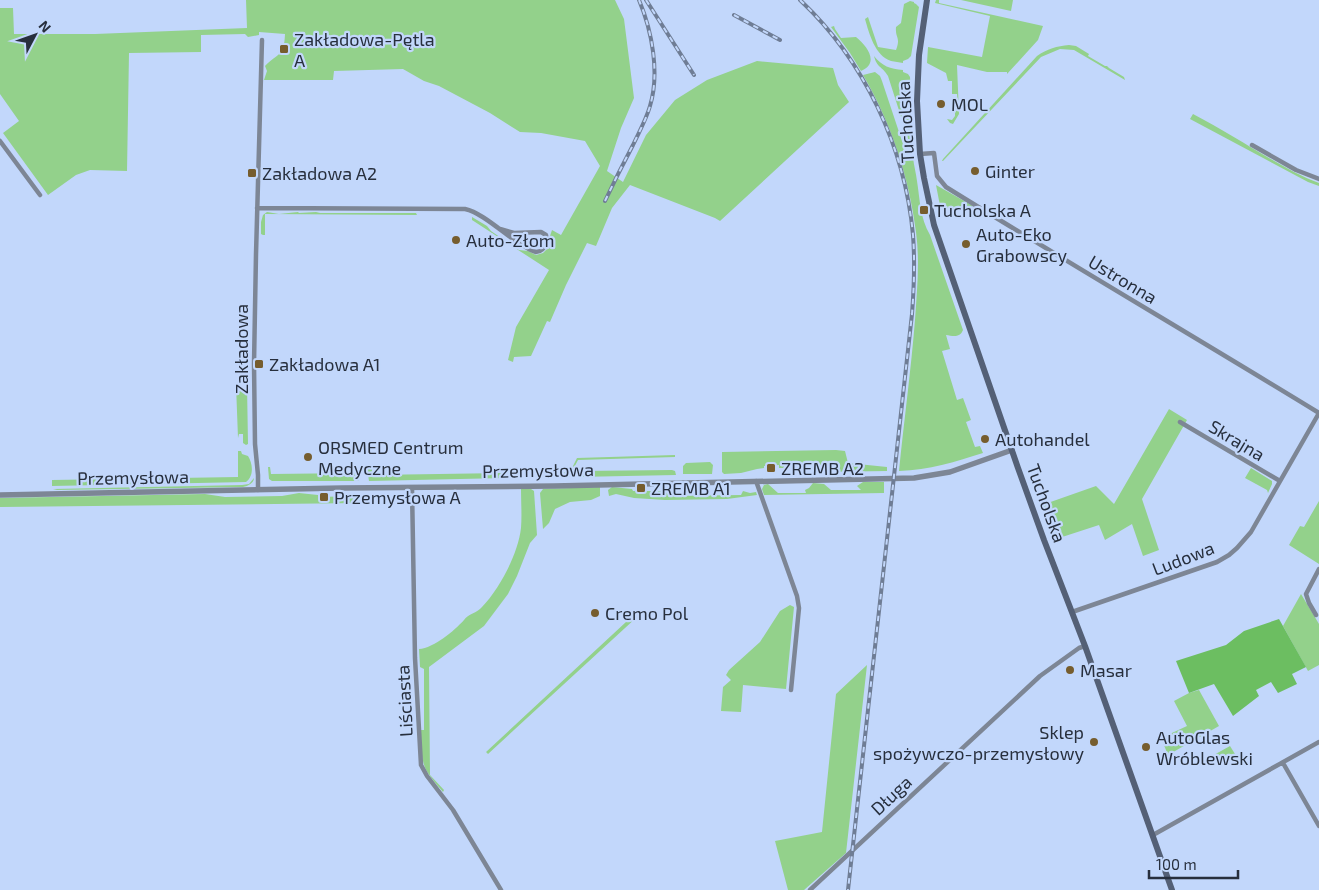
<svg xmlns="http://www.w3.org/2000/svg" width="1319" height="890" font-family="'Exo 2',sans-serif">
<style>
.green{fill:#93d18b}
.forest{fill:#6cbe61}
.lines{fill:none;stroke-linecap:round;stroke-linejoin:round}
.minor{stroke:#7d8695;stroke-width:4.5}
.tertiary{stroke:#7d8695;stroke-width:5.5}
.secondary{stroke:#546076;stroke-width:6}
.rail-casing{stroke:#6f7d95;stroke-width:4}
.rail{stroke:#c2d7fb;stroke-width:2;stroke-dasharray:5.5;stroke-linecap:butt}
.poi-dot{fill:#765d2e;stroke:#c2d7fb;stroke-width:2}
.labels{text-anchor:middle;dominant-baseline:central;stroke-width:4.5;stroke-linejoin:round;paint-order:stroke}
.poi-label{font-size:18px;fill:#272f3d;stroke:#c2d7fb;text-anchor:start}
.street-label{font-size:18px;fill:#272f3d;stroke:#c2d7fb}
</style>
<rect width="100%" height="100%" fill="#c2d7fb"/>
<path class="green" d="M246,0H615L624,19L634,98L621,128L607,171L623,182L646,135L675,100L707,80L757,61L833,68L838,85L849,102L720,221L715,218L630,185L612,208L596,246L587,243L566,285L550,322L547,321L531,356L514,357L513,362L508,360L516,327L549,270L472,220V217L487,226L491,231L519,250L528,251L536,255L543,253L548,248L551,244L550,236L552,230L561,235L600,166L585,141L541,133L520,132L490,113L439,86L424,81L403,69L334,71L333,80H264L267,71L265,66C279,52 284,57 285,34L259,32V35L248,37L245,34L201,35V52L129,53L127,171L90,170L76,175L48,195L3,133L19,121L0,94V8H13L14,34H95L247,28Z
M936,0H939V3L1043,26L1038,40L1007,74V72H987L957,65L959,114L953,124L950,123L947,119L952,120L955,116V111L956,110V105H958L957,94H952V81H948L946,73L927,63L928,47L982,57L990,16L935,3Z
M961,0H1013L1011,11Z
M910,1L914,2V3L916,4L919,7L911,56L908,59L903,61V63C899,62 895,62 891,61C875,56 869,33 865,19L868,17L878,47L896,50C901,37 895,38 896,27L901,23L904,4Z
M834,26L835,29L841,38L856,37C867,46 880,63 861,71L850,53L831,27Z
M1069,45L1076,46L1089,54L1088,56L1105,66H1107L1109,68L1124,77L1125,80L1074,50L1060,49L1041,57L943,161H942L943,159L1037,56C1047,49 1057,46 1069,45Z
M874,56C882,66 890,69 903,70V72L908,74L910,77L913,147L911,148L888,76C882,66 877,68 874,56Z
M875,72L880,76L882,81L906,153L913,158C914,166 916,173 917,181C920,200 920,218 930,235L963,330C960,338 953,336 946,335L950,349L942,351L957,400L963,398L971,420L966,422L975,447L980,446L983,453C954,462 930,470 899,471C904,421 911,370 915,320C917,291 920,261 916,232C909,177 891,123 863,75Z
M1193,114C1228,132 1260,154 1294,172C1303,176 1310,180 1319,183V186L1308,182L1190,119Z
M936,185L973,206L942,216Z
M267,212L279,214L298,212L299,213L316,212L320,213H416L417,215L265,214V235H263L261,234V222L263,215Z
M236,385H239L240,389H246L247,385L248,444L246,445L243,443V434H239L238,438Z
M1169,409L1187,420L1142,499L1159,550L1143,556L1132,524L1105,540L1099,525L1056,539L1042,505L1096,486L1114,504Z
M836,450L845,451L848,463L887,467V471L819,472L808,468L805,469L800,465L795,464L783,470V468H779V465L764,466V468L757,469L741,473L724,474L722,472V452Z
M238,451H241L242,454L248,456C253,464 254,476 246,482L52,486V480L238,477Z
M675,455V457L578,460L569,477H546L545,473L570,472L577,458Z
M710,462L713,465L712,474H683V466L686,463Z
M268,467H270L271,474L359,473L360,478L358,481H272L269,479Z
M1251,468L1272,481V484L1268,493L1267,490L1245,478Z
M367,469H372V475L505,473V478L369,481Z
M672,470L675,471L676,475L576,477L577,473L581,471Z
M254,478C254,483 248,486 243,487L57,490L53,489L242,485L249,484Z
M884,482V493L764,495L762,489L764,485L768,484L778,493H806L805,490L809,488L813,483L824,484L831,490H861L857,486L863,482Z
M600,487V496L591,500L570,502L555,509L549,523L543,529L540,493L543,489Z
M612,487L632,489L633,491H667L672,496L741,495L743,491L750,493L756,492L757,495L727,499L665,500L634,498L616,494L609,496L608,490Z
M521,489H531L534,491L537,535L530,543L517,576L508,594L484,626L429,667L430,775L444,790L443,792C439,787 434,782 430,776C420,764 421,745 421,730H424V669L420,667L419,649C434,648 454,631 464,620C468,614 477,613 482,607C500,588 518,554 521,528C522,515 521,502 521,489Z
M299,493L318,495V497L359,496L361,503L0,507V498L205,494L225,497L282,496Z
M1319,501V564L1289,545L1300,526L1304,527Z
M1301,594L1319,624V665L1308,671L1283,626Z
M790,605L794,607L786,689L743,685L741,712L721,711L723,687L731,680L726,675L729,670L760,642L780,611Z
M636,615L637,617L488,754L486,752L626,622Z
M867,665L846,853L804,890H788L775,841L822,832L836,694Z
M1199,690L1219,726L1168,755L1161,738L1187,726L1174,701L1189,693Z
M1230,746L1235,754L1231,758V760L1218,767L1212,756Z"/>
<path class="forest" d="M1279,619L1306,667L1292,674L1297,684L1278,693L1271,682L1256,690L1259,696L1233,716L1214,684L1189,693L1176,661L1226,645L1244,631Z"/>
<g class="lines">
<path class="minor" d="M0,141L40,195
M1252,145L1296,170L1319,179
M920,154L934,153L937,176L946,187C1070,264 1195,337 1319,413L1251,532L1237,548L1229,555L1217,562L1072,612
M257,208L465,209C483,213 505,235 522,245C526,247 531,251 536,252C542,252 545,247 547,242L546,235L541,232L514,233L500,229
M1180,422L1280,481
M756,481L797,596L799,608L791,690
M412,488L415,658L421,765L427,776L453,810L501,890
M258,490V475L255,444L254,364L256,254L262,40
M1316,615L1309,603L1306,594L1319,569
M1283,763L1319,826
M1153,835L1319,742
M810,890L1040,676L1079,648L1085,646"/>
<path class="tertiary" d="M0,495L342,488L554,486L914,478L950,472L1012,450"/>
<path class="secondary" d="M927,0L919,55L917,101L920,154L924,178L934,225L1018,468L1044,540L1085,646L1172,890"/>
<defs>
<path id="rail" d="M646,0L694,75
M800,0C864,60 905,147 913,235C915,261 914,288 912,314L848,890
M734,15L780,40
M605,201C614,182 623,164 633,145C639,132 646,120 650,106C660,73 652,31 639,0"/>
</defs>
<use href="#rail" class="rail-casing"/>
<use href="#rail" class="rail"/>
</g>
<g class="poi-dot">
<rect x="279" y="44" width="10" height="10" rx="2.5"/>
<circle cx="941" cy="104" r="5"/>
<circle cx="975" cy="171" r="5"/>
<rect x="247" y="168" width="10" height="10" rx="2.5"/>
<rect x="919" y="205" width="10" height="10" rx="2.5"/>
<circle cx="456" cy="240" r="5"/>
<circle cx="966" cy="244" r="5"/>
<rect x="254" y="359" width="10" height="10" rx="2.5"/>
<circle cx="985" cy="439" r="5"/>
<circle cx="308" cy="457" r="5"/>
<rect x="766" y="463" width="10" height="10" rx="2.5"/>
<rect x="636" y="483" width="10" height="10" rx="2.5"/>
<rect x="319" y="492" width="10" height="10" rx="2.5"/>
<circle cx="595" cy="613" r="5"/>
<circle cx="1070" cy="670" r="5"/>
<circle cx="1094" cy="742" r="5"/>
<circle cx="1146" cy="747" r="5"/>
</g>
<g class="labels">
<g class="poi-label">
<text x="294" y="39">Zakładowa-Pętla<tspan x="294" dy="21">A</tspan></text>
<text x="951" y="104">MOL</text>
<text x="985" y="171">Ginter</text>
<text x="262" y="173">Zakładowa A2</text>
<text x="934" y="210">Tucholska A</text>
<text x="976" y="234">Auto-Eko<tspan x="976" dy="21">Grabowscy</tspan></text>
<text x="466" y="240">Auto-Złom</text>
<text x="269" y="364">Zakładowa A1</text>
<text x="995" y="439">Autohandel</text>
<text x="318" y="447">ORSMED Centrum<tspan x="318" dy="21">Medyczne</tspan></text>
<text x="781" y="468">ZREMB A2</text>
<text x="651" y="488">ZREMB A1</text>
<text x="334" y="497">Przemysłowa A</text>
<text x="605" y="613">Cremo Pol</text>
<text x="1080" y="670">Masar</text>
<text x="1084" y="732" text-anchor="end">Sklep<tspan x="1084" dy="21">spożywczo-przemysłowy</tspan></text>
<text x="1156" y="737">AutoGlas<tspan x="1156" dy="21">Wróblewski</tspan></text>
</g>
<g class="street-label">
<text transform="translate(905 122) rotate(-93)">Tucholska</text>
<text transform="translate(1123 279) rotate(31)">Ustronna</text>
<text transform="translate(241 349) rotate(-90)">Zakładowa</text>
<text transform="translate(1237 440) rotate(31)">Skrajna</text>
<text transform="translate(538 470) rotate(-1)">Przemysłowa</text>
<text transform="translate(133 477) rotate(-1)">Przemysłowa</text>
<text transform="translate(1047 503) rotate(70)">Tucholska</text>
<text transform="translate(1183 558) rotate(-21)">Ludowa</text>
<text transform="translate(404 701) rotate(-93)">Liściasta</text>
<text transform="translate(891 795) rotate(-43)">Długa</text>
</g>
</g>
<g transform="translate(35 35) rotate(49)" stroke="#c2d7fb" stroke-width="4" paint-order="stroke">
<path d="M0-4L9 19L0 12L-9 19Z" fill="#272f3d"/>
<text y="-8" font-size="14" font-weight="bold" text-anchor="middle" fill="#272f3d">N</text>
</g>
<path d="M1149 870v8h89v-8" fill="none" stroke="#272f3d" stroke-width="2.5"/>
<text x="1156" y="870" font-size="15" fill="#272f3d" stroke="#c2d7fb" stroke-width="4" paint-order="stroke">100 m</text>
</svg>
